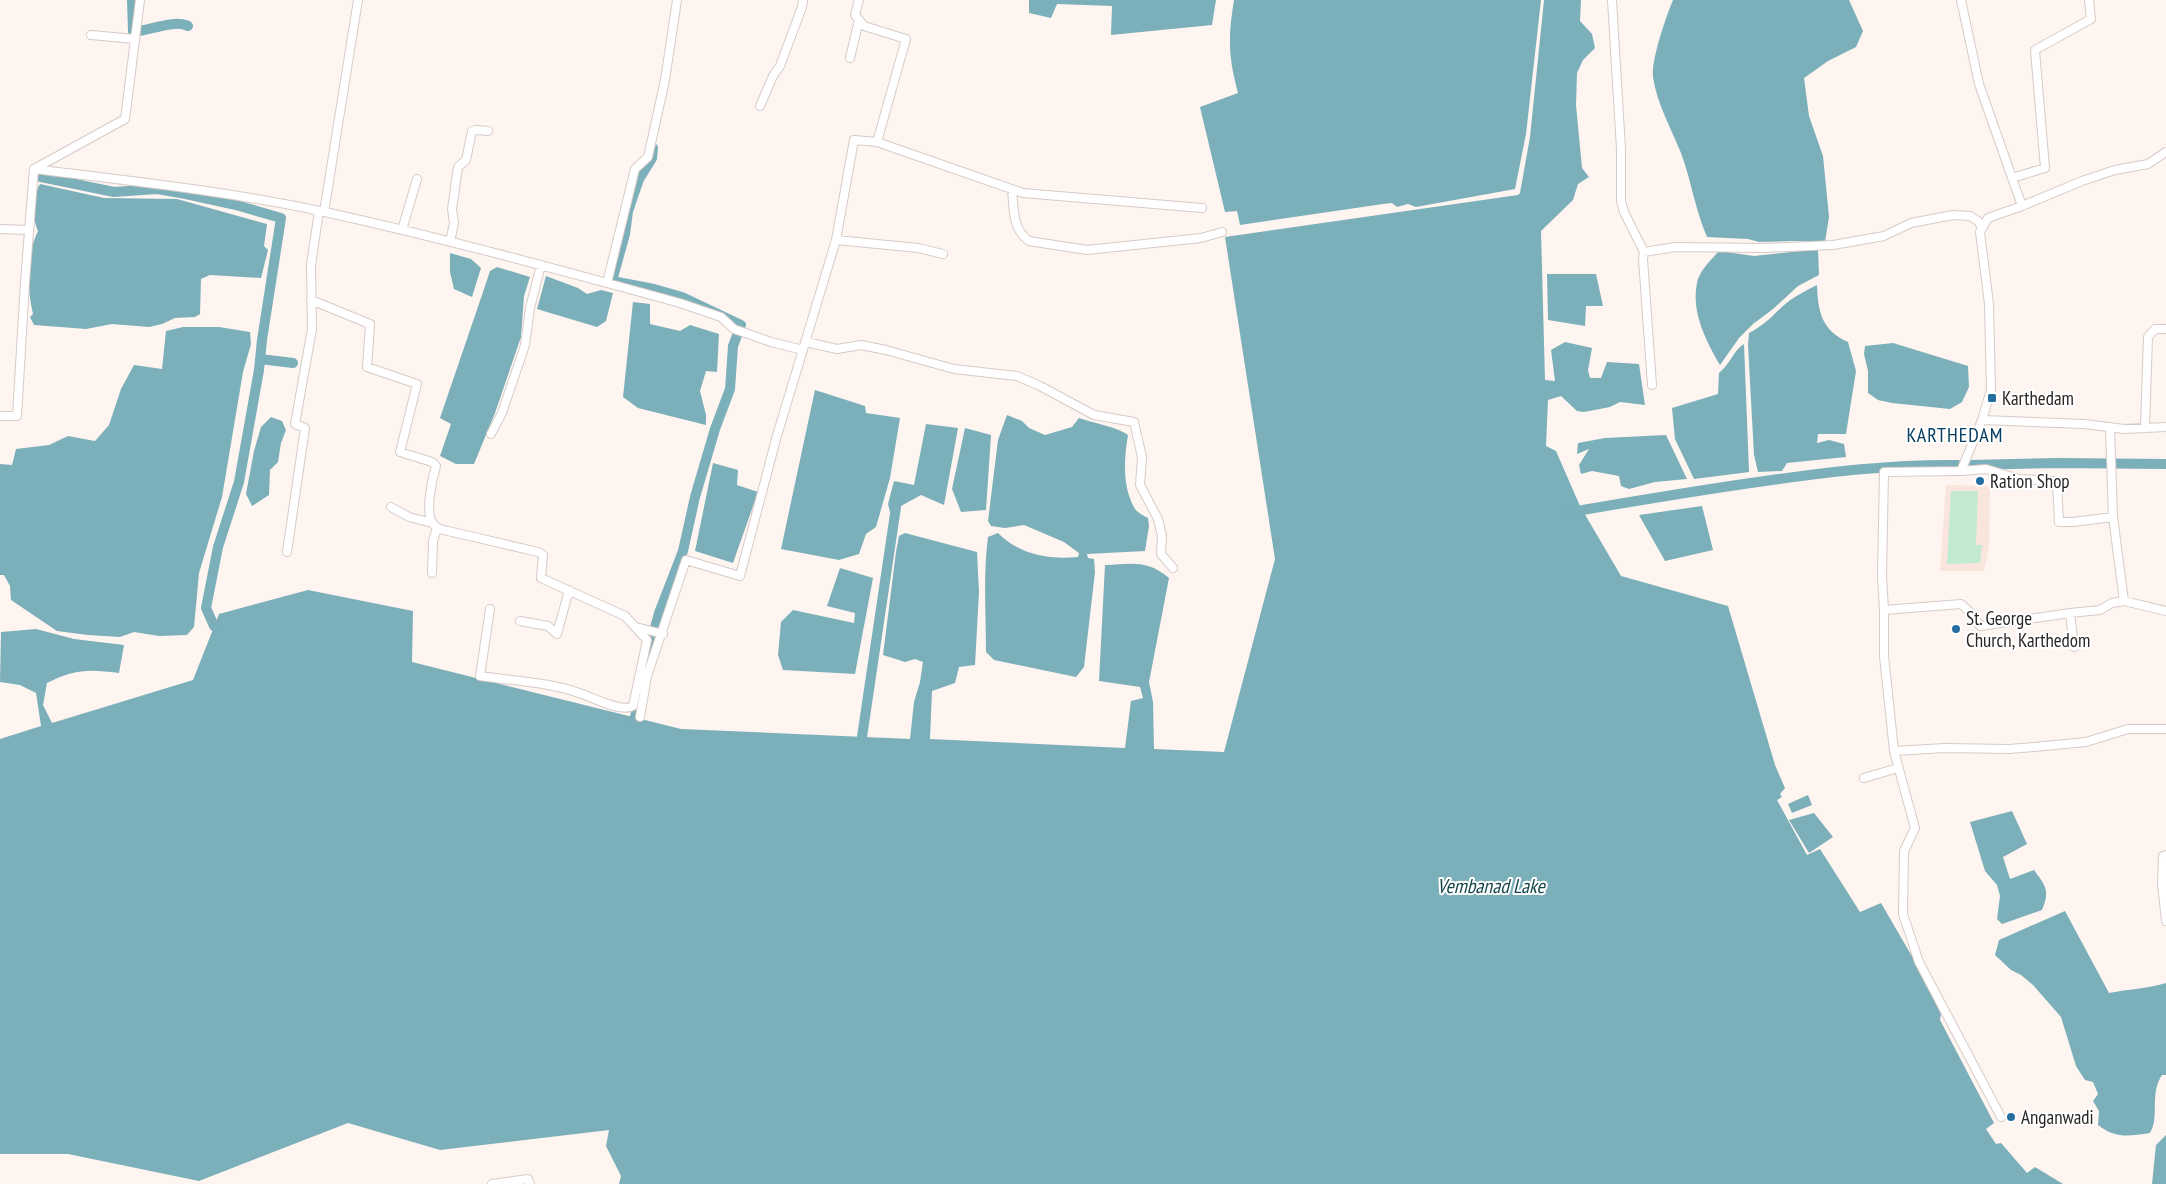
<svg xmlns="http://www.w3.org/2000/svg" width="2166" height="1184" font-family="'PT Sans Narrow',sans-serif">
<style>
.built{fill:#fae5dc}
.green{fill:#c2ead1}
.water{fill:#7bafb9}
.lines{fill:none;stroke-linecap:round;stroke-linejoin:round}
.canal{stroke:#7bafb9;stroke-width:10}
.street-casing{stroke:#d7cbc6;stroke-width:10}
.street{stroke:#fff;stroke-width:8}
.poi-dot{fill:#236da0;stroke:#fff;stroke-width:2}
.labels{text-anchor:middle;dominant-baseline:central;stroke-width:4;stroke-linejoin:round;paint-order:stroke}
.poi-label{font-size:19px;fill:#2a2624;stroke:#fff;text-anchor:start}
.neighbourhood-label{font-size:20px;letter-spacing:1px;fill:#073d60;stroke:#fff}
.water-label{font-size:20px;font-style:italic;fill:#17474e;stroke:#fff}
</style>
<rect width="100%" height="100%" fill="#fef4f0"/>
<path class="built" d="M1946,485L1990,486L1989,547L1984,571H1940Z"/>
<path class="green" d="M1951,491H1978L1976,545H1982L1980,563L1947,564Z"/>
<path class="water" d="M1029,0H1216L1212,25L1111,35L1112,6L1057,4L1051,18L1029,13Z
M1234,0H1541L1526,134L1515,189L1416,207L1408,204L1397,207L1392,203L1383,204L1240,225L1237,211L1225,212L1200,107L1238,93C1228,55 1228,38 1234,0Z
M1544,0H1581L1580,21L1592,34L1595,48L1583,60L1577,73L1576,105L1582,168L1589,177L1578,184L1573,200L1541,231L1545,380L1555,381L1551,350L1565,342L1592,348L1588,370L1590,378H1601L1607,362L1639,364L1645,405L1620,402L1610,407L1584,412L1577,411L1561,396L1548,400L1546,446L1556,451L1580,506L1621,576L1728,606L1775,765L1785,788L1780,794L1782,797L1777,800L1807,855L1820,849L1860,912L1881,903L1917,965L1941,1014L1940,1020L1994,1123L1986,1129L1996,1144L2001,1143L2027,1173L2035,1167L2063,1184H619L621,1176L606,1146L609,1130L440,1150L348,1123L199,1181L68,1154H0V739L41,726L36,693L20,685L0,682L1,632L36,629L74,639L124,645L119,673C89,669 74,669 47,683L43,705L52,723L193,680L219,614L308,590L413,611L412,662L681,729L910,739L914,702L920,682L923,662L915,659L905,662L883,655L896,552L899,536L905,533L977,552L979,592L975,665L959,667L955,683L932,691L930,739L1125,748L1131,701L1143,698L1140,687L1099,681L1105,565C1131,564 1147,559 1169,578L1149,682L1153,702L1154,749L1224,752L1275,559L1225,237L1518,195L1520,193L1530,137Z
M1673,0H1849L1863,31L1856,47L1828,61L1804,78L1809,116L1823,156L1829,217L1825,242L1793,241L1759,242L1748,239L1707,237C1695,209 1691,180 1681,153C1671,128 1657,104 1653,77C1651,60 1666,17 1673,0Z
M40,184L104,198L177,199L267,224L264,246L268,250L261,278L210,275L201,279L200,314L195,317L175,318L162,324L149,327L112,324L86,329L34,325L30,317L33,314C27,288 26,255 38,231C32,218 32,196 40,184Z
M1818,249L1819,275L1798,286L1773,309L1753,324L1739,338L1720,365C1706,341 1691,312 1697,283C1699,271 1711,260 1719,251L1754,256Z
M450,253L471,259L481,268L472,297L454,289L450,272Z
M497,267L530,277L524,296L521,337L495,413L474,464H456L440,456L451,424L440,418L483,292L490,271Z
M1547,274H1596L1603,306H1586L1585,326L1548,320Z
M546,276L578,288L587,294L601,290L613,293L606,321L597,327L537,309Z
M1817,285C1818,311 1821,330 1848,342L1856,371L1846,434H1818L1817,443L1829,440L1844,444L1846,457L1787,463L1782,471L1758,472L1754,455L1748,345L1749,333C1766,324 1770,318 1783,306C1793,297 1805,291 1817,285Z
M633,302L650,304V324L680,331L690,325L719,334L717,372L706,371L700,391L706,415V425L638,408L623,397Z
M183,327H219L250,332L251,344L243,372L222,497L199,573L194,627L187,635L159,636L134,632L120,637L88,635L57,631L11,600L10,586L4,575H0V464L12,465L16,449L49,445L68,436L95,441L109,425L121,389L134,365L162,369L166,331Z
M1893,343L1968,366L1969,387L1962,402L1950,409L1892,403L1878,400L1868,393V371L1864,354L1865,346Z
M1744,344L1749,472L1694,479L1675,439L1672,408L1718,394L1719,373C1731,363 1733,351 1744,344Z
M815,390L865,406L866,413L900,418L890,478L876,527L866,534L859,554L839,560L781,549Z
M1007,415L1022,421L1029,428L1045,435L1072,427L1079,418C1093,423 1118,427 1128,435C1124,459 1122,487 1135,509C1138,513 1144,516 1148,518L1149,526L1145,551L1087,554L1088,558L1094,559L1095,572L1084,667L1076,677L994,660L986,652C986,613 983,575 988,537L998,533C1020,555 1049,560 1078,557L1079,553L1064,542L1024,525L1005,528L991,526L988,521L998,440Z
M271,417L282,421L286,430L281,443L278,462L270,470L269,495L252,506L246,494L254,451L261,427Z
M926,424L958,428L944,505L921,495L890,512L888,504L894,481L914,485Z
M965,428L991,435L986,510L961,512L952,489Z
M1666,435L1687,479L1655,482L1629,489L1621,486L1619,476L1592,471L1581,474L1579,465L1589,449L1577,454L1578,443L1605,438Z
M713,463L738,470L737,485L758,492L733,563L695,551Z
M1702,506L1713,550L1665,561L1639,515Z
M840,568L873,578L855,674L783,670L778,655L781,622L793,610L854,623L855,613L827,606Z
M1808,795L1812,805L1792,813L1788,804Z
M2012,811L2027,844L2003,857L2010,879L2034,870C2046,886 2050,891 2042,910L2002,924L1997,919L2000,896L1997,885L1985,871L1970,822Z
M1814,813L1833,837L1809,853L1789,820Z
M2065,911L2109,993C2129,989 2146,989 2166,983V1075H2162C2149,1095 2160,1116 2150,1133C2129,1136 2116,1139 2098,1125L2099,1111L2093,1101L2098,1094L2093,1082L2085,1080L2076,1066L2061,1017L2033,985L2021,975L2011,970L1995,955L1999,940Z
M2166,1135V1184H2152L2156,1145Z"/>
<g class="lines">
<path class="canal" d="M132,0L133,32C149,31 174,19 188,26
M41,177L114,192L157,189L186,194L236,205L281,218L262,340L259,370L239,482L218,547L206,608L214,626
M260,359L293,363
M1969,465L2057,463L2166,464
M1571,512C1635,501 1700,490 1765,481C1829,472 1893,464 1958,465
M635,717L648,653L659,613L683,551L695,497L715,429L730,389L733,346L741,325L682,297L654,289L612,281L625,234L628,211L639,179L652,158L653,148
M862,737L896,507"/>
<defs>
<path id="street" d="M859,0L855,15L864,26L906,39L877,142
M1612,0L1621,149V201L1624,212L1644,252L1643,259L1652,385
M1961,0L1979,84L2022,206L1988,218L1980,232L1989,304L1991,390L1982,420L1961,471L1884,472L1882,576L1884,610V656L1894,751L1915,828L1904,851L1903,914L1919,962L2001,1117
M91,35L135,39
M850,58L859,20
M760,106L773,76L780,66L802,7L803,0
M34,169L125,119L140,0
M2012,178L2045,168L2035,50L2091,19L2089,0
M1012,189C1014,209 1012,229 1029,241L1087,250L1201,238L1222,232
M2022,206L2082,181L2115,170L2148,164L2166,152
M324,212L358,0
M0,229L29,230
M402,230L417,179
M836,240L918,248L943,254
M450,242L454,223L452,209L458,167L466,160L472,131L476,130L488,131
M1644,252L1676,247L1764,248L1833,245L1884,236L1911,223L1953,215L1970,216L1978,221L1982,228
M607,283L680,303L721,317L734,329L771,342L803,350
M311,300L370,324L367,367L417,384L400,452L432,462L436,466C432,479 424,515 434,525C437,529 443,530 448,531L538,552L543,555L541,578L625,616L647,640L633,706C622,713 594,698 582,694C550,682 514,681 480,676L490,609
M806,342L837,349L861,345L886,350L954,369L1017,376L1040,386L1094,415L1134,422L1142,457L1140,485L1158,519L1162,536L1161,554L1173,568
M0,416H17L25,282L34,169C130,181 226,191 320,211C417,232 512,257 607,283L635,169L648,157L665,80L677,0
M1982,420L2084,424L2124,429L2166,427
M2145,427L2148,337L2155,329H2166
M491,434L502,413L525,345L530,308L541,265
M1961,471L1986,469L2019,479L2057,481L2059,522H2073L2113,517L2110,427
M391,507L409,517L432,523
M2113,517L2124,601L2166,611
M287,552L305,428L295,424L312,329L311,265L319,211
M432,573L433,541L437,528
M1884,610L1961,604L1970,612L1980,626L2070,613
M520,621L548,626L557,634L569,590
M636,627L663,634
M2074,647L2070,613L2100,610L2112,603L2124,601
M640,717L647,676L686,560L740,576L776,439L836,240L854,140L877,142L1023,193L1202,208
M1894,751L1945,748L2009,749L2034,747L2086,742L2128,729H2166
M1864,778L1898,768
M2166,855L2163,856L2162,884L2166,921
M492,1184L528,1179L530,1184"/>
</defs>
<use href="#street" class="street-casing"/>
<use href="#street" class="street"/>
</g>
<g class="poi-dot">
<rect x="1987" y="393" width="10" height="10" rx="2.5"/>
<circle cx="1980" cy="481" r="5"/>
<circle cx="1956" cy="629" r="5"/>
<circle cx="2011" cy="1117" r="5"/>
</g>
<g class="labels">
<g class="poi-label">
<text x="2002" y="398">Karthedam</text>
<text x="1990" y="481">Ration Shop</text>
<text x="1966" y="618">St. George<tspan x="1966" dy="22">Church, Karthedom</tspan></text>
<text x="2021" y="1117">Anganwadi</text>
</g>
<g class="neighbourhood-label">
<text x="1955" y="435">KARTHEDAM</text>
</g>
<g class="water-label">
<text x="1491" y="886">Vembanad Lake</text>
</g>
</g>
</svg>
